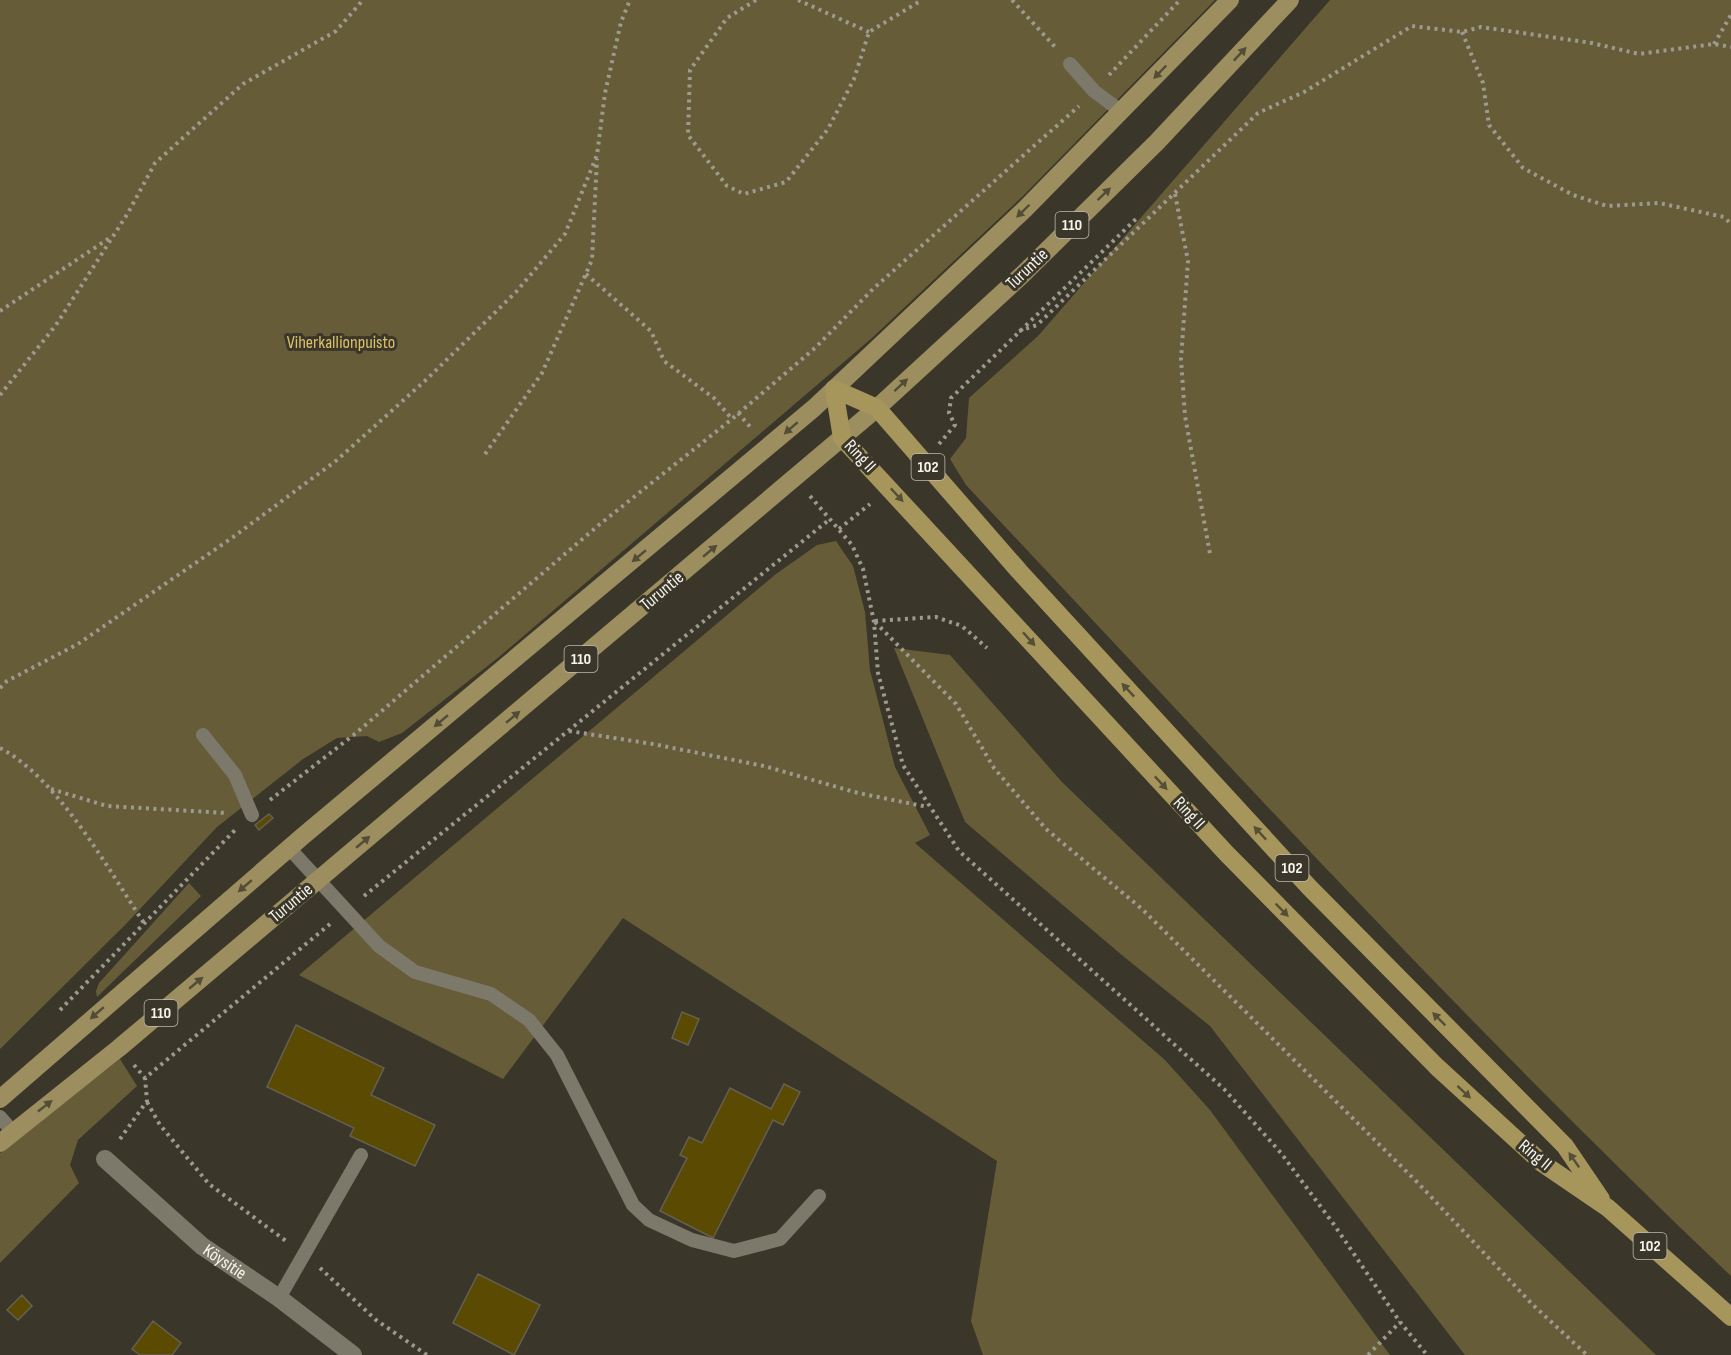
<svg xmlns="http://www.w3.org/2000/svg" width="1731" height="1355" font-family="'Sofia Sans Condensed',sans-serif">
<style>
.green{fill:#675c38}
.building{fill:#5b4a02;stroke:#646052;stroke-width:1.5}
.lines{fill:none;stroke-linecap:round;stroke-linejoin:round}
.path{stroke:#9d9a90;stroke-width:4;stroke-dasharray:3 4.5;stroke-linecap:butt}
.service{stroke:#7c786a;stroke-width:14}
.minor{stroke:#7c786a;stroke-width:18}
.primary{stroke:#9c8e5f;stroke-width:18}
.trunk{stroke:#a6965c;stroke-width:18}
.oneway{fill:#524d37}
.oneway2{fill:#554f36}
.labels{text-anchor:middle;dominant-baseline:central;stroke-width:6;stroke-linejoin:round;paint-order:stroke}
.shield{fill:#3a372a;stroke:#bebbb2;stroke-width:1.5}
.shield-label{font-size:16px;font-weight:bold;fill:#f7f4ed}
.street-label{font-size:18px;fill:#f7f4ed;stroke:#3a372a}
.park-label{font-size:18px;fill:#dac066;stroke:#3a372a}
</style>
<rect width="100%" height="100%" fill="#3a372a"/>
<path class="green" d="M0,0H1215L1023,196L872,338L499,657L402,733L379,742L367,736L337,738L303,759L217,827L126,924L0,1049Z
M1330,0H1731V1276C1465,1024 1217,752 966,485L950,459L966,438L969,398L1038,336Z
M836,541L853,566L865,612L870,670L895,767L930,835L915,843L1165,1060L1210,1110L1390,1355H983L971,1321L997,1161L623,918L503,1079L299,975L776,574L817,545Z
M894,648L950,655L1062,782L1656,1355H1465L1210,1026L1123,956L965,822Z
M189,883L201,896L97,997L96,991L99,983Z
M120,1059L137,1086L78,1140L70,1165L79,1183L0,1263V1153Z"/>
<path class="building" d="M269,814L273,818L259,830L255,825Z
M682,1012L699,1019L688,1045L672,1038Z
M296,1025L384,1068L371,1095L435,1125L415,1166L350,1136L354,1128L267,1087Z
M784,1084L800,1092L783,1125L773,1120L713,1238L660,1211L687,1158L680,1155L689,1137L702,1143L730,1088L771,1109Z
M478,1274L540,1305L514,1355L453,1323Z
M22,1295L32,1306L18,1320L7,1310Z
M153,1321L181,1343L172,1355H140L132,1349Z"/>
<g class="lines">
<path class="path" d="M756,0L727,18L690,70L688,135L727,186L744,194L786,182L828,129L854,79L869,32L922,0
M798,0L869,32
M1012,0L1056,48
M1462,32L1483,83L1489,125L1523,168L1573,195L1607,206L1659,203L1724,217L1731,224
M1714,44L1731,15
M1109,75L1180,0
M1175,194L1188,261L1181,359L1185,416L1210,554
M586,274L651,331L664,361L714,398L732,419
M0,311L111,237
M1019,331L1037,325L1258,113L1304,92L1412,26L1462,32L1481,27L1592,43L1639,54L1714,44L1731,47
M0,395L56,325L128,213L155,163L243,84L336,31L363,0
M738,413L752,429
M939,444L955,425L949,413L951,398L1138,217
M485,454L542,373L592,260L597,159
M810,496L852,545L863,569L874,622L878,673L903,765L959,851L1224,1089L1281,1153L1335,1226L1400,1322L1427,1355
M839,529L870,504
M875,621L936,617L962,626L987,648
M875,622L956,704L994,768L1046,829L1142,909L1417,1182L1533,1305L1587,1355
M0,688L7,681L78,644L236,535L337,460L427,379L516,292L565,234L597,155L605,93L621,22L630,0
M569,731L653,744L764,766L858,793L928,807
M0,748C58,778 108,869 144,923
M51,789L107,806L226,813
M270,800L356,733L600,524L732,419L815,348L874,288L1079,106
M364,896L830,519
M60,1010L237,828
M134,1065L145,1078
M147,1102L160,1125L209,1184L286,1241
M120,1139L147,1101L145,1078L330,924
M320,1268L376,1320L427,1355
M1368,1355L1400,1322"/>
<path class="service" d="M1070,64L1094,91L1122,112
M203,735L235,775L252,815
M289,848L379,946L415,972L491,994L529,1020L557,1055L633,1205L649,1220L692,1240L734,1251L780,1239L819,1196
M0,1117L13,1132
M279,1298L361,1155"/>
<path class="minor" id="s1" d="M105,1159L202,1246L279,1298L353,1355"/>
<path class="primary" d="M0,1099L303,836L814,408L1025,209L1230,0
M0,1143L119,1048L877,408L1022,275L1157,142L1290,0"/>
<path class="trunk" d="M834,389L842,438L1226,853L1437,1067L1542,1163L1608,1208L1731,1317
M834,389L877,408L1019,571L1309,887L1565,1146L1601,1199"/>
</g>
<defs><path id="oneway-solid" d="M-6-.8H1V-3.2L6.5 0L1 3.2V.8H-6Z" transform="scale(1.5)"/></defs>
<g class="oneway">
<use href="#oneway-solid" transform="translate(1240 54) rotate(-47)"/>
<use href="#oneway-solid" transform="translate(1160 72) rotate(134)"/>
<use href="#oneway-solid" transform="translate(1104 194) rotate(-44)"/>
<use href="#oneway-solid" transform="translate(1023 211) rotate(136)"/>
<use href="#oneway-solid" transform="translate(901 385) rotate(-43)"/>
<use href="#oneway-solid" transform="translate(791 428) rotate(139)"/>
<use href="#oneway-solid" transform="translate(710 551) rotate(-40)"/>
<use href="#oneway-solid" transform="translate(639 556) rotate(140)"/>
<use href="#oneway-solid" transform="translate(513 717) rotate(-40)"/>
<use href="#oneway-solid" transform="translate(441 721) rotate(140)"/>
<use href="#oneway-solid" transform="translate(363 842) rotate(-40)"/>
<use href="#oneway-solid" transform="translate(245 886) rotate(139)"/>
<use href="#oneway-solid" transform="translate(196 983) rotate(-40)"/>
<use href="#oneway-solid" transform="translate(97 1013) rotate(139)"/>
<use href="#oneway-solid" transform="translate(45 1106) rotate(-38)"/>
</g>
<g class="oneway2">
<use href="#oneway-solid" transform="translate(897 495) rotate(47)"/>
<use href="#oneway-solid" transform="translate(1029 639) rotate(48)"/>
<use href="#oneway-solid" transform="translate(1128 690) rotate(-133)"/>
<use href="#oneway-solid" transform="translate(1161 783) rotate(47)"/>
<use href="#oneway-solid" transform="translate(1260 833) rotate(-133)"/>
<use href="#oneway-solid" transform="translate(1282 910) rotate(45)"/>
<use href="#oneway-solid" transform="translate(1439 1019) rotate(-135)"/>
<use href="#oneway-solid" transform="translate(1464 1092) rotate(43)"/>
<use href="#oneway-solid" transform="translate(1574 1160) rotate(-125)"/>
</g>
<g class="labels">
<g class="shield">
<rect x="1055.5" y="212" width="33" height="26" rx="4.5"/>
<rect x="911.5" y="454" width="33" height="26" rx="4.5"/>
<rect x="564.5" y="646" width="33" height="26" rx="4.5"/>
<rect x="1275.5" y="855" width="33" height="26" rx="4.5"/>
<rect x="144.5" y="1000" width="33" height="26" rx="4.5"/>
<rect x="1633.5" y="1233" width="33" height="26" rx="4.5"/>
</g>
<g class="shield-label">
<text x="1072" y="225">110</text>
<text x="928" y="467">102</text>
<text x="581" y="659">110</text>
<text x="1292" y="868">102</text>
<text x="161" y="1013">110</text>
<text x="1650" y="1246">102</text>
</g>
<g class="street-label">
<text transform="translate(1027 269) rotate(-44)">Turuntie</text>
<text transform="translate(860 456) rotate(47)">Ring II</text>
<text transform="translate(662 591) rotate(-40)">Turuntie</text>
<text transform="translate(1189 813) rotate(47)">Ring II</text>
<text transform="translate(291 903) rotate(-40)">Turuntie</text>
<text transform="translate(1535 1155) rotate(40)">Ring II</text>
<text stroke="none"><textPath href="#s1" startOffset="158">Köysitie</textPath></text>
</g>
<g class="park-label">
<text x="341" y="342">Viherkallionpuisto</text>
</g>
</g>
</svg>
